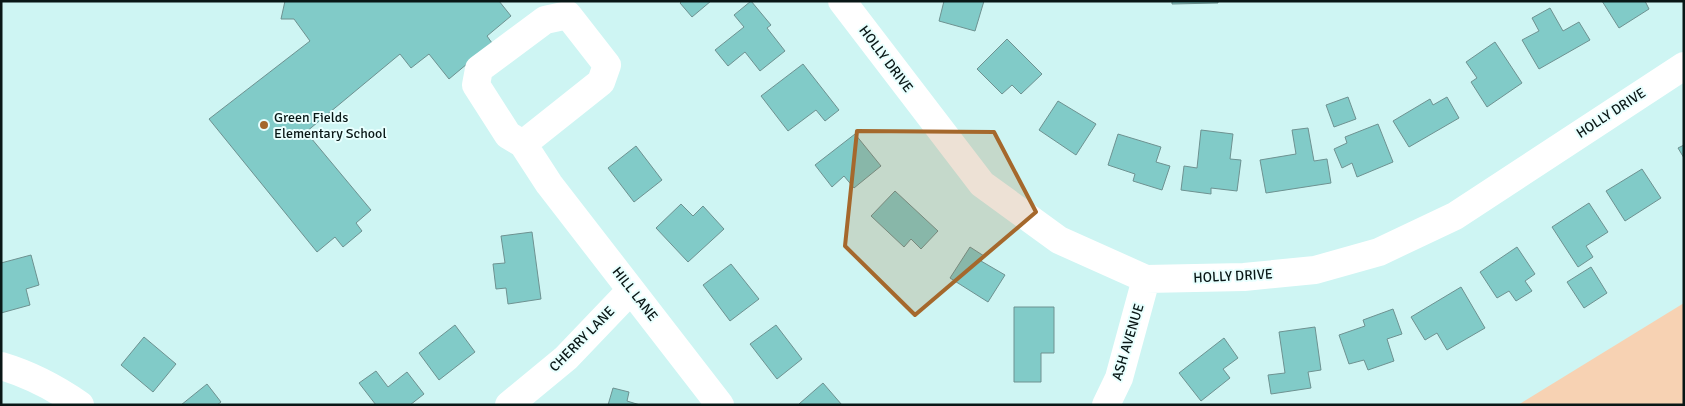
<svg xmlns="http://www.w3.org/2000/svg" width="1685" height="406" font-family="Signika,sans-serif">
<style>
.green{fill:#f7d2b3}
.building{fill:#81cbc8;stroke:#6e9291}
.lines{fill:none;stroke-linecap:round;stroke-linejoin:round}
.minor{stroke:#fff;stroke-width:28}
.marked{fill:#a5682c;fill-opacity:0.2;stroke:#a5682c;stroke-width:4;stroke-linejoin:round}
.poi-dot{fill:#a5682c;stroke:#e8fffe;stroke-width:2}
.labels{text-anchor:middle;dominant-baseline:central;stroke-width:4;stroke-linejoin:round;paint-order:stroke}
.street-label{font-size:14px;fill:#091716;stroke:#e8fffe}
.poi-label{font-size:14px;fill:#091716;stroke:#e8fffe;text-anchor:start}
</style>
<rect width="100%" height="100%" fill="#cef5f3"/>
<path class="green" d="M1684,303V405H1518Z"/>
<path class="building" d="M285,1H499L511,16L487,36L492,43L449,79L429,54L411,68L400,54L306,132L371,210L356,223L362,231L343,247L335,237L317,252L209,119L310,41L294,19H281Z
M682,1H711L692,17L680,3Z
M751,1L771,25L767,28L785,51L760,71L745,52L728,66L715,50L744,27L734,15Z
M944,1H984L975,31L939,21Z
M1172,1H1218V3L1172,4Z
M1602,1H1645L1649,9L1619,28Z
M1550,8L1563,31L1579,22L1590,40L1539,69L1522,40L1539,31L1532,18Z
M1007,39L1042,74L1021,94L1012,85L1002,94L977,69Z
M1495,42L1522,83L1487,107L1471,82L1477,78L1466,62Z
M803,64L839,110L825,121L816,110L788,131L761,96Z
M1348,97L1356,119L1334,127L1326,105Z
M1447,97L1459,118L1409,147L1393,121L1430,99L1433,105Z
M1058,101L1096,124L1076,155L1039,130Z
M1378,124L1393,162L1357,177L1352,163L1342,168L1334,149L1347,143L1345,137Z
M1308,128L1314,161L1327,159L1331,183L1266,193L1260,160L1296,154L1292,130Z
M1201,130L1233,134L1230,159L1241,160L1237,191L1211,188V194L1181,190L1184,166L1197,168Z
M855,134L881,166L854,188L844,176L832,187L815,165Z
M1118,134L1161,147L1156,162L1170,166L1162,190L1133,181L1135,174L1108,165Z
M1684,145V158L1678,148Z
M636,146L662,180L634,202L608,168Z
M1642,169L1661,198L1625,221L1606,191Z
M895,191L938,231L921,249L911,239L904,247L871,216Z
M1589,203L1608,232L1586,246L1593,257L1578,267L1552,227Z
M681,204L693,216L703,206L724,229L688,262L656,228Z
M532,232L541,299L508,304L506,288L496,289L493,264L505,263L501,236Z
M970,247L984,256L981,261L1005,275L988,302L950,278Z
M1517,247L1535,274L1525,281L1532,291L1516,301L1509,291L1497,298L1480,272Z
M31,255L39,285L26,289L30,305L1,313V263Z
M731,264L759,299L730,321L703,285Z
M1591,267L1607,293L1584,308L1567,282Z
M1461,287L1485,328L1447,350L1437,333L1425,340L1411,317Z
M1014,307H1054V353H1041V382H1014Z
M1393,309L1402,334L1387,339L1394,361L1368,370L1364,360L1349,364L1339,335L1365,326L1363,320Z
M455,325L475,352L439,380L419,353Z
M776,325L802,359L777,379L750,344Z
M1315,327L1321,370L1308,372L1311,388L1271,394L1268,375L1285,373L1279,332Z
M144,337L176,364L153,392L121,365Z
M1224,338L1238,358L1223,369L1230,378L1201,401L1179,373Z
M376,371L388,387L407,372L424,394L410,405H376L359,383Z
M823,383L842,405H799V404Z
M207,384L221,402L217,405H181Z
M613,388L629,392L627,401L640,405H608Z"/>
<g class="lines">
<path class="minor" d="M842,1L982,184L1059,240L1146,279L1244,277L1315,270L1379,252L1455,216L1684,66
M568,15L607,65L601,82L523,144L508,135L476,85L479,69L545,20Z
M523,144L549,184L720,405
M1,366C28,374 57,389 80,405
M509,405L566,358L631,290
M1106,405L1119,378L1146,279"/>
</g>
<path class="marked" d="M857,131L994,132L1036,212L915,315L845,246Z"/>
<circle class="poi-dot" cx="264" cy="125" r="5"/>
<g class="labels">
<g class="street-label">
<text transform="translate(886 59) rotate(53)">HOLLY DRIVE</text>
<text transform="translate(1611 113) rotate(-33)">HOLLY DRIVE</text>
<text transform="translate(1233 276) rotate(-3)">HOLLY DRIVE</text>
<text transform="translate(635 294) rotate(52)">HILL LANE</text>
<text transform="translate(582 339) rotate(-45)">CHERRY LANE</text>
<text transform="translate(1128 342) rotate(-73)">ASH AVENUE</text>
</g>
<g class="poi-label">
<text x="274" y="117">Green Fields<tspan x="274" dy="16">Elementary School</tspan></text>
</g>
</g>
<rect width="1685" height="406" fill="none" stroke="#091716" stroke-width="5"/>
</svg>
